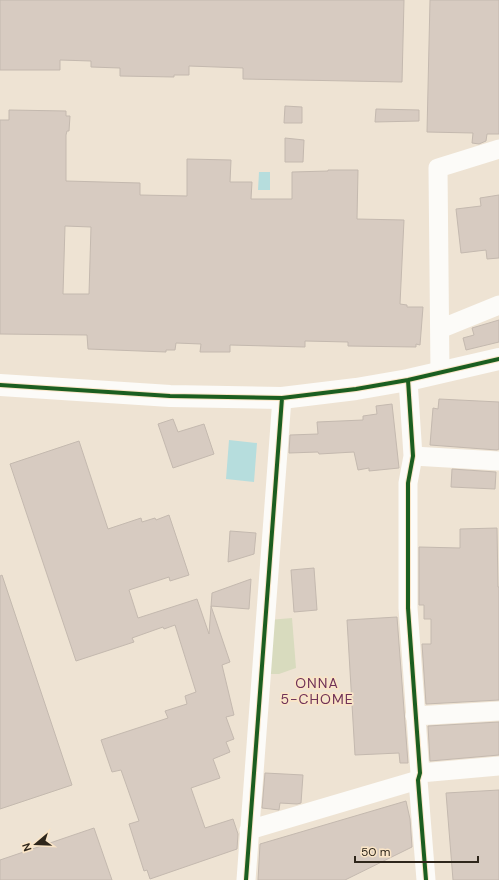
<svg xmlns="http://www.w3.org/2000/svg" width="499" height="880" font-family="'DM Sans',sans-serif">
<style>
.green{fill:#d8dbbe}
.water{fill:#b6dddd}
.building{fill:#d7cbc1;stroke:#c4b9af;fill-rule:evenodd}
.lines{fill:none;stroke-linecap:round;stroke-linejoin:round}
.street{stroke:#fcfbf8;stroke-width:19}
.secondary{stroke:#fcfbf8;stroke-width:22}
.cycleway-casing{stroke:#fae5c7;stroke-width:6}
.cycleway{stroke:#1b5e20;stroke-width:4}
.labels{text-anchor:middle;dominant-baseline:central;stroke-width:3.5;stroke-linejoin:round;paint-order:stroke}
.neighbourhood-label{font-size:14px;letter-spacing:1px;fill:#6f3157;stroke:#fae5c7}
</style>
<rect width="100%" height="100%" fill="#eee3d3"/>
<path class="green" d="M292,618L296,668L279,674H266L269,620Z"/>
<path class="water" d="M259,172H270V190H258Z
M229,440L257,443L254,482L226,479Z"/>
<path class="building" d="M0,0H404L402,82L243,79V68L189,66V75H174V77L120,76V68L91,67V61L60,60V70H0Z
M430,0H499V134H487L486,141L479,144L472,143L473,133L427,132Z
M285,106L302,107V123H284Z
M376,109L419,110V121L375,122Z
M9,110L66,111V116H70L69,131H67L66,135V181L140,183V195L187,196V159L231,160L230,182H252L251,199H292V172L328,171V170H358L357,219L404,220L400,304L407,305V307H423L420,345L416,344V347L348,346V342L305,341V347L230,345V352H200L201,344L176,343L175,350H166V352L88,349L87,335L0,334V120H9ZM65,226L91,227L89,294H63Z
M285,138L304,140L303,162H285Z
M499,195V258L487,259L486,250L461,253L456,209L481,206L480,198Z
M499,320V342L466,350L463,338L474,335L472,328Z
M439,399L499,402V449L497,450L430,445L433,408L438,409Z
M392,404L399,468L369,471V468L358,470L354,452L319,454L318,452L289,453L290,435L318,434L317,422L363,420V416L377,414L376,406Z
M173,419L178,432L204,424L214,454L173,468L158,424Z
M79,441L108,529L141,518L142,522L155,518L156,520L169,515L189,575L170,581L169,577L129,590L138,618L197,599L209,634L212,593L251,579L249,609L211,606L230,662L222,665L234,715L226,717L234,739L226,742L230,752L213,759L220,778L191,788L205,828L233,819L238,834L237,849L150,879L147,870L144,871L129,824L139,821L121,770L112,772L101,740L168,718L165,711L187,704L185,696L196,692L175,625L164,629L163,627L132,638L134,642L76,661L10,464Z
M452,469L496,472L495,489L451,487Z
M497,528L498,587H499V700L426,704L422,644H431V619H424V605H419V547L460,548V529Z
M230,531L256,533L254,554L228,562Z
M314,568L317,610L294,612L291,570Z
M2,575L72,785L0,809V576Z
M397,617L408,763H400L399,753L355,755L347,620Z
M499,722V755L430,761L428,726Z
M265,773L303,775L301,803L297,804L280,803L279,810L262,808Z
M499,790V880H453L446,793Z
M406,801L410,819L412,847L345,880H258L260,844Z
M94,828L112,880H0V860Z"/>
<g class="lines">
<path class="street" d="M440,329L499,305
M440,373L438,168L499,149
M408,380L413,456L408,483V608L420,773L418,780L426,880
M413,456L499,461
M415,716L499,711
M420,773L499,766
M249,830L418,780
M246,880L282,398"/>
<path class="secondary" d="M0,385L170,396L282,398L356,389L408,380L499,359"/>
<defs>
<path id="cycleway" d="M408,380L413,456L408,483V608L420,773L418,780L426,880
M0,385L170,396L282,398L356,389L408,380L499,359
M246,880L282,398"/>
</defs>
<use href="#cycleway" class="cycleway-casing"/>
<use href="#cycleway" class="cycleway"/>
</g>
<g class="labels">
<g class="neighbourhood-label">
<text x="317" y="683">ONNA<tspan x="317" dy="16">5-CHOME</tspan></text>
</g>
</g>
<g transform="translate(36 844) rotate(251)" stroke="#fae5c7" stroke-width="3" paint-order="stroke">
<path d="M0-3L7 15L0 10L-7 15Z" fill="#2e261b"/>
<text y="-6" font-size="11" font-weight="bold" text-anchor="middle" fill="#2e261b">N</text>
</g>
<path d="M355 856v6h123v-6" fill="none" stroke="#2e261b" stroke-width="2"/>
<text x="361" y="856" font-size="12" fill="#2e261b" stroke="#fae5c7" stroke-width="3" paint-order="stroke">50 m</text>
</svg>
